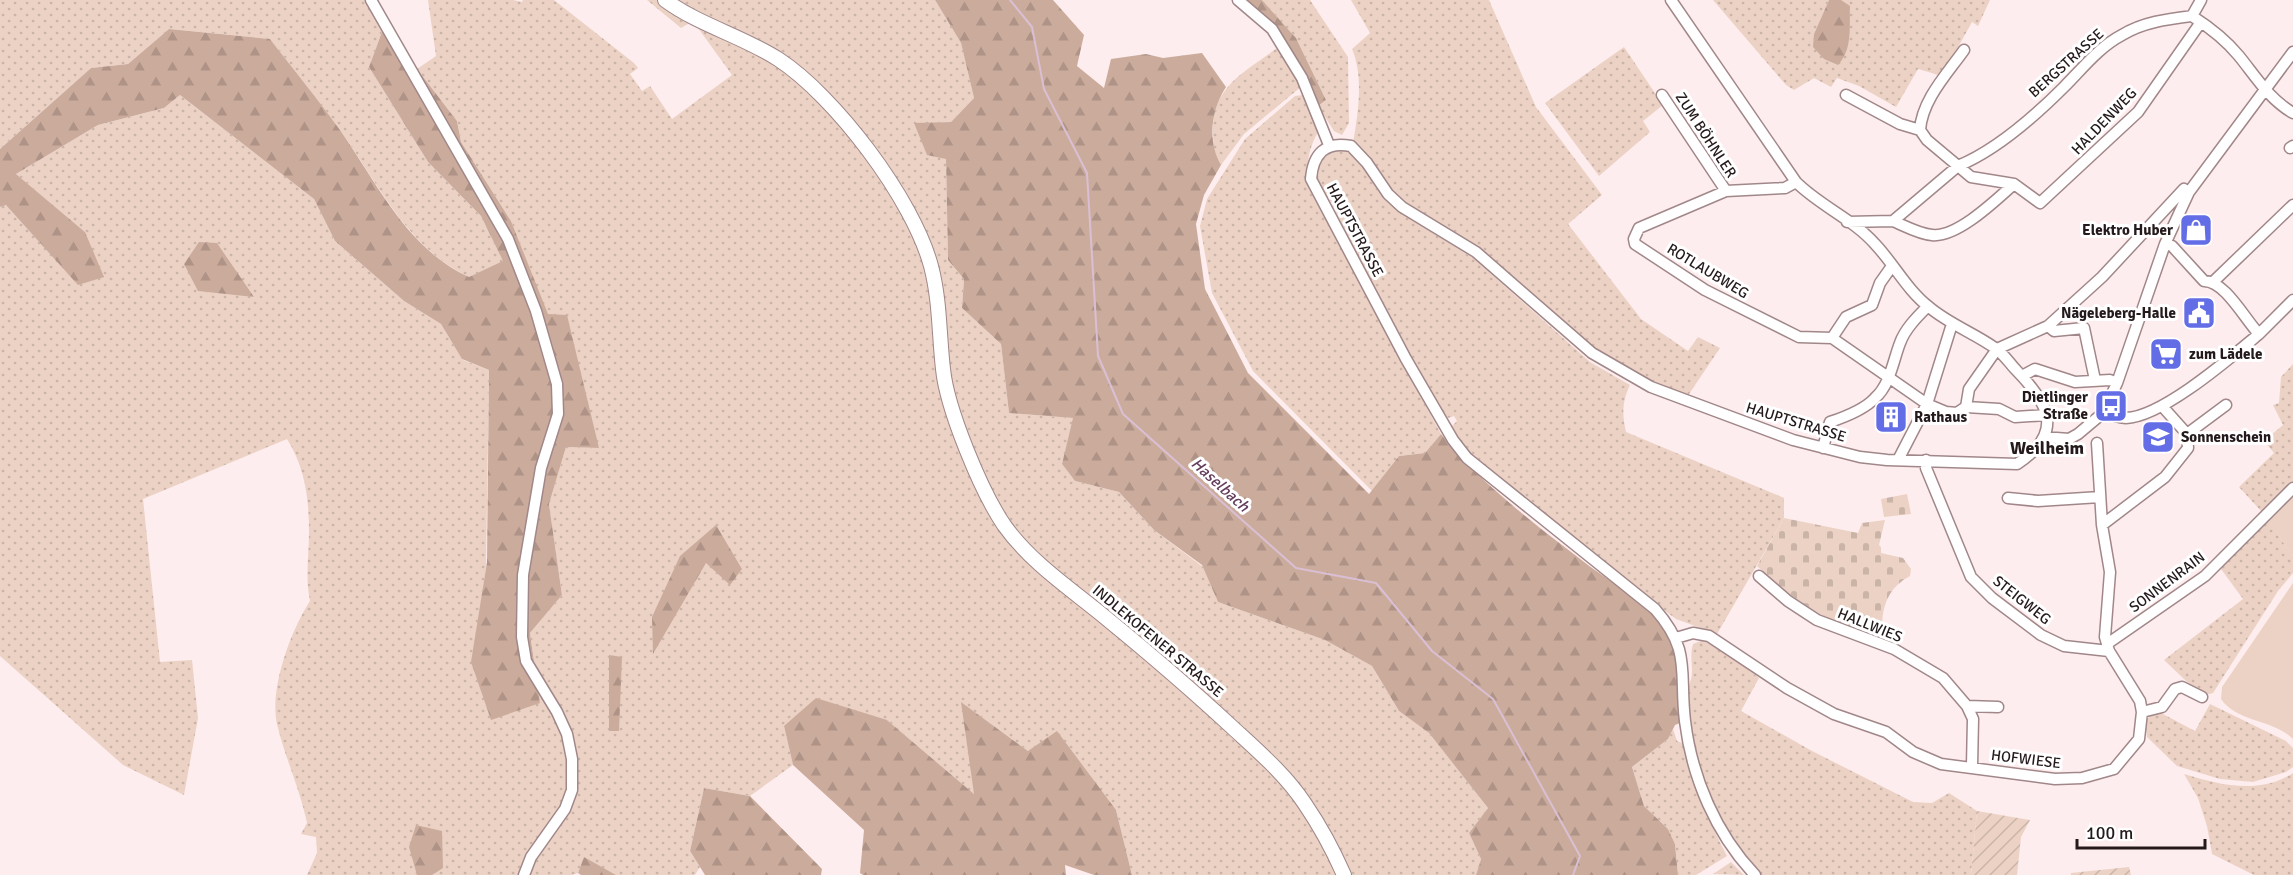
<svg xmlns="http://www.w3.org/2000/svg" width="2293" height="875" font-family="Signika,sans-serif">
<style>
.grass{fill:url(#grass-dots)}
.forest{fill:url(#forest-firs)}
.cemetery{fill:url(#cemetery-stones)}
.garden{fill:url(#garden-furrows)}
.pitch{fill:#ecd2c4}
.lines{fill:none;stroke-linecap:round;stroke-linejoin:round}
.stream{stroke:#dabfd4;stroke-width:2}
.minor-casing{stroke:#a18789;stroke-width:13}
.major-casing{stroke:#a18789;stroke-width:16}
.minor{stroke:#fff;stroke-width:10}
.major{stroke:#fff;stroke-width:14}
.labels{text-anchor:middle;dominant-baseline:central;stroke-width:6;stroke-linejoin:round;paint-order:stroke}
.street-label{font-size:15px;fill:#241a1b;stroke:#fff}
.poi-label{font-size:15px;font-weight:bold;fill:#241a1b;stroke:#fff;text-anchor:end}
.water-label{font-size:16px;font-style:italic;fill:#643d5d;stroke:#fff}
.quarter-label{font-size:18px;font-weight:bold;fill:#241a1b;stroke:#fff}
</style>
<defs>
<pattern id="grass-dots" width="8" height="8" patternUnits="userSpaceOnUse" patternTransform="scale(1.5)"><rect width="8" height="8" fill="#ecd2c4"/><path d="M2 2h.1M6 6h.1" fill="none" stroke="#cab4a8" stroke-width="1.8" stroke-linecap="round"/></pattern>
<pattern id="forest-firs" width="22" height="20" patternUnits="userSpaceOnUse" patternTransform="scale(1.5)"><rect width="22" height="20" fill="#cbac9c"/><path d="M5 1l3.5 6h-7zM16 11l3.5 6h-7z" fill="#ae9386"/></pattern>
<pattern id="cemetery-stones" width="16" height="16" patternUnits="userSpaceOnUse" patternTransform="scale(1.5)"><rect width="16" height="16" fill="#ecd2c4"/><path d="M2 7V4a2 2 0 0 1 4 0v3zM10 15v-3a2 2 0 0 1 4 0v3z" fill="#cab4a8"/></pattern>
<pattern id="garden-furrows" width="10" height="10" patternUnits="userSpaceOnUse" patternTransform="scale(1.5)"><rect width="10" height="10" fill="#ecd2c4"/><path d="M-1 1l2-2M0 10L10 0M9 11l2-2" fill="none" stroke="#cab4a8"/></pattern>
</defs>
<rect width="100%" height="100%" fill="#feedee"/>
<path class="grass" d="M0,0H367L383,29L369,67L428,162L481,216L504,262L469,277C407,248 378,183 340,130C318,99 293,69 270,39L169,29L128,64L91,68L0,149Z
M428,0H513L522,2L523,0H554L634,63L638,68L630,74L642,91L650,86L672,119L732,75L693,21L681,28L647,0H935L961,43L974,98L951,122L914,124L946,159L948,260L964,279L962,308L1001,344L1009,413L1074,418L1062,464L1075,481L1119,492L1154,530L1203,567L1218,602L1325,640L1372,666L1399,711L1429,733L1488,808L1469,833L1481,859L1476,875H1132L1116,810L1028,751L962,703L975,795L887,720L784,726L793,765L750,796L704,788L690,851L700,867L695,875H616L584,858L578,873L572,875H307L317,853L316,837L301,834L307,823C300,789 285,758 277,724C269,689 291,630 310,601C305,577 309,556 309,532C309,498 305,468 287,439L143,499L160,662L192,660L198,718L184,795L123,765L0,656V207L5,205L85,232L16,174L98,125L164,108L180,95L314,199L335,241L404,301L441,324L463,360L489,370L486,568L472,665L540,703L530,633L562,595L549,504L566,447L599,448L511,221L461,142L457,121L417,69L436,56Z
M1262,0H1310L1348,57L1349,123L1342,135L1334,131L1318,106L1326,100L1296,38Z
M1351,0H1489L1536,107L1602,195L1568,224L1641,319L1688,351L1698,337L1720,348L1687,397L1607,359L1446,229L1402,201L1383,180L1367,154L1353,143C1358,114 1364,77 1352,49L1370,33Z
M1713,0H1829L1814,34L1841,0H1990L1978,26L1972,22L1942,76L1918,69L1896,107L1859,86L1837,78L1831,87L1814,78L1794,90L1786,85Z
M1624,47L1663,105L1643,121L1650,132L1599,176L1545,103Z
M1277,48H1282L1302,86L1244,134L1221,165C1213,152 1213,144 1213,129C1213,86 1245,72 1277,48Z
M1303,95L1309,97L1320,129C1308,147 1305,168 1309,189L1441,434L1425,453L1399,456L1372,491L1253,371L1212,293L1200,226L1207,199L1245,139L1295,96Z
M1334,149L1345,150L1356,157L1380,194L1402,214L1473,258L1590,362L1630,385C1622,401 1622,415 1626,432L1784,498V518L1717,634L1676,619L1601,563L1468,453L1450,428L1457,421L1454,416L1445,419L1345,236L1344,228L1329,198L1322,194L1315,178L1319,158Z
M2293,364V482L2261,511L2239,487L2274,453L2264,441L2283,425L2273,405L2279,403L2281,377Z
M2266,516L2293,557V573L2278,591L2213,693L2202,696L2164,660L2243,599L2221,569Z
M1703,640L1714,643L1759,678L1741,711L1812,751L1913,802L1932,803L1949,793L1977,811L1971,875H1760C1706,817 1694,766 1687,689C1697,673 1688,661 1693,644Z
M2210,704L2286,741L2293,748V767L2286,772L2253,782L2220,779L2177,766L2147,737L2145,722L2150,716L2161,713L2195,731Z
M1673,729L1677,741L1684,744C1694,784 1708,820 1727,856L1696,875H1678L1675,844L1668,829L1644,806L1632,767L1668,739Z
M2293,773V875H2254L2212,854L2207,826L2198,798L2184,774C2220,785 2259,795 2293,773Z
M1731,862L1744,875L1713,874Z"/>
<path class="forest" d="M935,0H1053L1084,35L1077,66L1104,88L1111,59L1146,54L1163,58L1202,53L1226,87C1211,110 1207,141 1221,165L1204,195L1196,224L1205,289L1248,373L1369,494L1399,456L1425,453L1441,434C1481,484 1537,526 1588,565C1616,586 1653,606 1671,637C1685,662 1680,695 1680,723L1675,725L1668,739L1632,767L1644,806L1668,829L1675,844L1678,875H1476L1481,859L1469,833L1488,808L1429,733L1399,711L1372,666L1325,640L1218,602L1202,565L1154,530L1119,492L1075,481L1062,464L1073,418L1009,413L1001,344L962,308L964,279L948,260L946,159L927,155L914,123L951,122L974,98L961,43Z
M1244,0H1262L1296,38L1326,100L1318,106L1276,27Z
M1829,0H1841L1850,6C1849,27 1853,49 1838,65L1824,59L1813,47L1814,34Z
M169,29L270,39C293,69 318,99 340,130C377,183 407,249 469,277L503,261L481,216L428,162L369,67L383,29L409,73L417,69L457,121L461,142L511,221L548,314L567,315L599,448L566,447L549,504L562,595L530,633L540,703L491,720L471,662L487,562L489,370L462,359L441,324L404,301L335,241L314,199L180,95L164,108L98,125L16,174L85,232L104,277L78,285L6,205L0,207V149L91,68L128,64Z
M199,242L217,243L254,297L198,291L184,264Z
M716,525L742,569L730,585L706,563L653,654L652,617L680,556Z
M609,655L622,657L619,731H609Z
M816,698L887,720L974,794L961,702L1028,751L1057,731L1116,810L1132,875H1094L1065,865L1066,875H863L860,873L864,830L793,765L784,726Z
M704,788L750,796L822,869L821,875H705L690,851Z
M416,825L442,831L443,868L432,875H417L409,847Z
M584,857L616,875H581L578,873Z"/>
<path class="cemetery" d="M1907,494L1911,514L1884,517L1881,499Z
M1784,518L1858,533L1862,523L1885,520L1879,545L1881,547V553L1903,558L1911,569L1910,576C1884,590 1880,614 1883,641C1828,622 1799,605 1757,566Z"/>
<path class="garden" d="M1977,811L2030,820L2021,837L2017,875H1971Z
M2129,867L2131,875H2071V873Z"/>
<path class="pitch" d="M2293,497V557L2268,520Z
M2293,583V739C2273,719 2238,723 2221,699L2222,687Z"/>
<g class="lines">
<path class="stream" d="M1010,0L1032,27L1044,89L1087,173L1098,356L1123,414L1296,568L1376,583L1432,651L1493,699L1580,856L1573,875"/>
<defs>
<path id="minor" d="M371,0L508,239L536,311L557,384L558,414L541,468L523,575L522,637L526,661L557,712L567,734L572,759V790L565,809L531,857L524,875
M1238,0L1272,29L1302,78L1329,145
M1671,0L1796,182C1820,206 1853,219 1875,244C1894,264 1907,290 1929,307C1949,324 1974,333 1995,348C2004,354 2010,364 2017,371C2050,405 2064,433 2017,464L1887,460L1860,457L1793,440L1651,387L1592,353L1476,252L1402,207L1388,194L1367,163L1351,146C1325,141 1313,154 1311,179L1406,359L1453,440L1467,458L1655,609C1692,651 1679,672 1685,721C1692,778 1716,834 1755,875
M2192,16L2201,0
M1964,50C1947,74 1922,100 1920,130L1927,140L1958,166C1997,150 2035,116 2064,87C2082,69 2099,47 2122,35C2143,22 2168,19 2192,16C2209,27 2226,40 2239,56C2256,77 2269,99 2293,113
M1662,95L1726,191
M1846,95L1900,124L1920,130
M2290,148L2293,146
M1796,182L1785,188L1726,191L1639,228L1634,239L1635,244L1705,290L1799,337L1832,338L1927,404L1946,412L1957,413L1966,407L1999,409L2015,417L2047,415
M1893,221C1905,226 1919,234 1932,235C1957,238 1996,200 2014,184
M1847,222L1893,221L1958,166L1971,177L2014,184L2040,203L2138,112L2201,22
M2214,281L2293,205
M2048,326L2054,331L2084,328L2095,380
M2259,334L2293,300
M1832,338L1846,317L1872,305L1880,283L1892,266
M2022,376L2035,369L2075,382L2110,380L2117,383
M1966,407L1969,389L1997,349L2048,326L2102,277L2184,189L2189,192
M2103,413C2110,414 2119,418 2126,418C2162,417 2230,358 2259,334C2244,318 2225,281 2204,281L2172,246L2165,244
M2187,434L2226,405
M2044,437L2069,439L2078,434L2103,413L2117,383L2165,244L2189,192L2293,52
M1823,448L1830,422C1845,417 1865,409 1875,398C1890,385 1893,361 1900,343C1905,329 1917,317 1927,307
M1898,460L1927,404L1952,324
M1926,460V468L1971,577L1992,598L2041,635L2064,646L2109,651
M2008,498L2038,501L2100,497
M2102,525L2165,477L2188,448L2187,434L2162,406
M1759,576L1788,601L1817,620L1894,649L1943,678L1967,706L1973,719L1972,766
M1676,638L1693,633L1709,636L1787,688L1834,714L1886,732L1913,752L1941,764L2055,779L2082,778L2114,769L2139,739L2142,712L2140,701L2109,651L2105,637L2110,572L2102,525L2097,443
M2107,644L2205,576L2293,488
M1967,706L1998,707
M2142,712L2162,707L2175,689L2182,687L2202,697"/>
<path id="major" d="M665,0C699,25 742,36 778,59C835,96 913,199 931,266C940,300 939,334 943,369C947,409 981,491 1004,525C1031,563 1071,589 1106,618C1150,654 1192,690 1233,728C1259,752 1286,775 1305,804C1320,826 1333,850 1344,875"/>
</defs>
<use href="#minor" class="minor-casing"/>
<use href="#major" class="major-casing"/>
<use href="#minor" class="minor"/>
<use href="#major" class="major"/>
</g>
<defs>
<symbol id="shop-square" viewBox="-11 -11 22 22"><rect x="-9" y="-9" width="18" height="18" rx="4" fill="#636de6" stroke="#fff"/><path d="M-5-2.5h2.3a2.7 3.5 0 0 1 5.4 0H5L5.5 6h-11ZM-1.5-2.5h3a1.5 2.3 0 0 0-3 0Z" fill="#fff"/></symbol>
<symbol id="civic-square" viewBox="-11 -11 22 22"><rect x="-9" y="-9" width="18" height="18" rx="4" fill="#636de6" stroke="#fff"/><path d="M-.6-6.5H3V-4.5H.6V-3L4-1V1h2V6H-6V1h2V-1L-.6-3ZM-1.2 2.5V6h2.4V2.5Z" fill="#fff"/></symbol>
<symbol id="supermarket-square" viewBox="-11 -11 22 22"><rect x="-9" y="-9" width="18" height="18" rx="4" fill="#636de6" stroke="#fff"/><path d="M-6-5.5h2.5l.6 2H6L4.5 2H-2.5L-4.4-4H-6ZM-1.5 3.2a1.3 1.3 0 1 0 .1 0ZM3 3.2a1.3 1.3 0 1 0 .1 0Z" fill="#fff"/></symbol>
<symbol id="bus-square" viewBox="-11 -11 22 22"><rect x="-9" y="-9" width="18" height="18" rx="4" fill="#636de6" stroke="#fff"/><path d="M-5-6H5V4H4V6H2V4H-2V6H-4V4H-5ZM-3.5-4V0h7V-4ZM-3.5 1.2v1.5H-2V1.2ZM2 1.2v1.5H3.5V1.2Z" fill="#fff"/></symbol>
<symbol id="building-square" viewBox="-11 -11 22 22"><rect x="-9" y="-9" width="18" height="18" rx="4" fill="#636de6" stroke="#fff"/><path d="M-4-6H4V6H1V3H-1V6H-4ZM-2.5-4.3h1.7v1.8h-1.7ZM.8-4.3h1.7v1.8H.8ZM-2.5-1h1.7V.8h-1.7ZM.8-1h1.7V.8H.8Z" fill="#fff"/></symbol>
<symbol id="school-square" viewBox="-11 -11 22 22"><rect x="-9" y="-9" width="18" height="18" rx="4" fill="#636de6" stroke="#fff"/><path d="M0-5L7-2L0 1L-7-2ZM-4 1L0 2.5L4 1V4Q0 6-4 4Z" fill="#fff"/></symbol>
</defs>
<g fill-rule="evenodd">
<use href="#shop-square" x="2177" y="211" width="38" height="38"/>
<use href="#civic-square" x="2180" y="294" width="38" height="38"/>
<use href="#supermarket-square" x="2147" y="335" width="38" height="38"/>
<use href="#bus-square" x="2092" y="387" width="38" height="38"/>
<use href="#building-square" x="1872" y="398" width="38" height="38"/>
<use href="#school-square" x="2139" y="418" width="38" height="38"/>
</g>
<g class="labels">
<g class="street-label">
<text transform="translate(2066 63) rotate(-42)">BERGSTRASSE</text>
<text transform="translate(2104 121) rotate(-46)">HALDENWEG</text>
<text transform="translate(1706 135) rotate(57)">ZUM BÖHNLER</text>
<text transform="translate(1355 230) rotate(62)">HAUPTSTRASSE</text>
<text transform="translate(1708 271) rotate(31)">ROTLAUBWEG</text>
<text transform="translate(1796 422) rotate(17)">HAUPTSTRASSE</text>
<text transform="translate(2167 582) rotate(-37)">SONNENRAIN</text>
<text transform="translate(2022 600) rotate(38)">STEIGWEG</text>
<text transform="translate(1870 625) rotate(22)">HALLWIES</text>
<text transform="translate(1158 641) rotate(40)">INDLEKOFENER STRASSE</text>
<text transform="translate(2026 759) rotate(7)">HOFWIESE</text>
</g>
<g class="poi-label">
<text x="2173" y="230">Elektro Huber</text>
<text x="2176" y="313">Nägeleberg-Halle</text>
<text x="2189" y="354" text-anchor="start">zum Lädele</text>
<text x="2088" y="397">Dietlinger<tspan x="2088" dy="17">Straße</tspan></text>
<text x="1914" y="417" text-anchor="start">Rathaus</text>
<text x="2181" y="437" text-anchor="start">Sonnenschein</text>
</g>
<g class="water-label">
<text transform="translate(1220 485) rotate(42)">Haselbach</text>
</g>
<g class="quarter-label">
<text x="2047" y="448">Weilheim</text>
</g>
</g>
<path d="M2077 839v9h128v-9" fill="none" stroke="#241a1b" stroke-width="3"/>
<text x="2086" y="839" font-size="18" fill="#241a1b" stroke="#ffffff" stroke-width="4.5" paint-order="stroke">100 m</text>
</svg>
